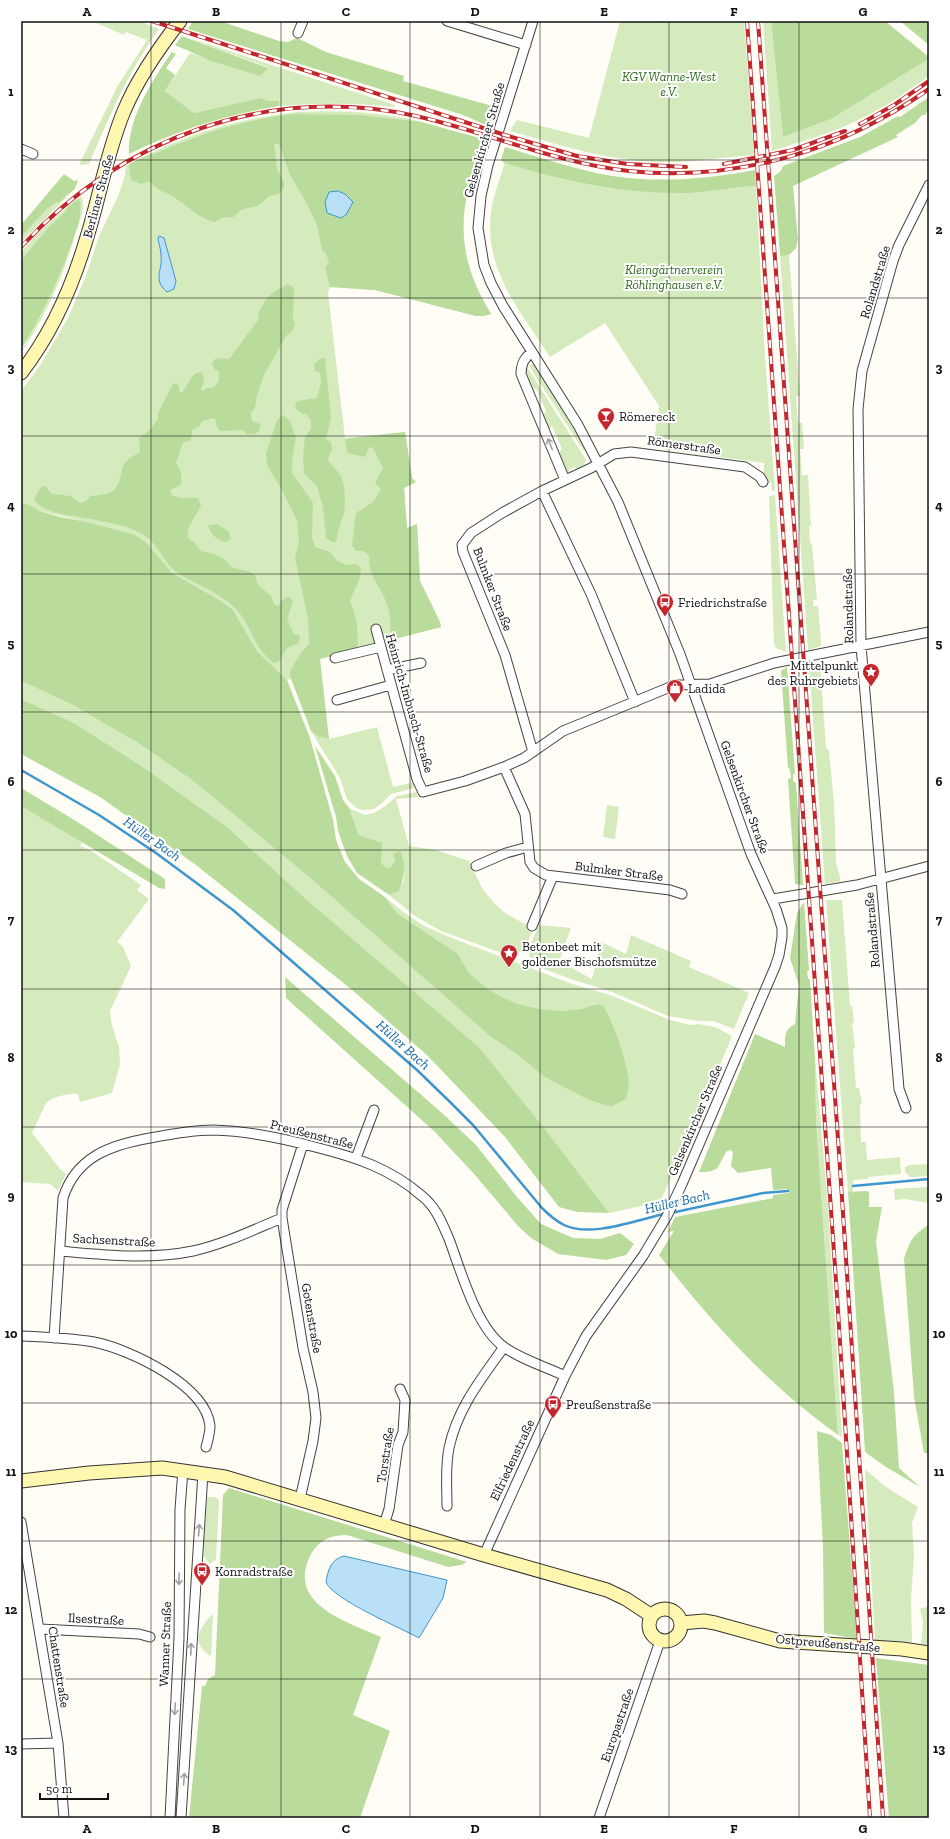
<svg xmlns="http://www.w3.org/2000/svg" width="950" height="1839" font-family="'Zilla Slab',serif">
<style>
.green{fill:#d5ebbd}
.forest{fill:#b9dc9c}
.water{fill:#b9e0f7;stroke:#3f96cf}
.lines{fill:none;stroke-linecap:round;stroke-linejoin:round}
.stream{stroke:#3f96cf;stroke-width:2.5}
.street-casing{stroke:#444;stroke-width:11}
.secondary-casing{stroke:#333;stroke-width:15}
.street{stroke:#fff;stroke-width:9}
.secondary{stroke:#fff6b0;stroke-width:13}
.rail-casing{stroke:#c4262e;stroke-width:4}
.rail{stroke:#fff;stroke-width:2.5;stroke-dasharray:8;stroke-linecap:butt}
.oneway{stroke:#a0a0a0}
.grid{fill:none;stroke:#111;stroke-width:1;stroke-opacity:0.55}
.labels{text-anchor:middle;dominant-baseline:central;stroke-width:4;stroke-linejoin:round;paint-order:stroke}
.park-label{font-size:13px;font-style:italic;fill:#2f6b1f;stroke:#fff}
.street-label{font-size:13px;fill:#111;stroke:#fff}
.poi-label{font-size:13px;fill:#111;stroke:#fff;text-anchor:start}
.water-label{font-size:14px;font-style:italic;fill:#1768a6;stroke:#fff}
.neatline{fill:none;stroke:#111;stroke-width:1.5}
.grid-label{font-size:13px;text-anchor:middle;font-weight:bold;fill:#111}
</style>
<rect width="100%" height="100%" fill="#fffdf5"/>
<path class="green" d="M92,21H139L159,29C129,70 109,117 89,164L79,165L117,87L147,40L126,32L124,35Z
M620,21H744L754,155C722,157 691,163 660,162C608,161 560,145 510,131L517,120L589,138Z
M763,21H771L783,137L831,119L929,59V76C906,93 882,109 856,121C829,134 800,142 772,151Z
M184,37L201,42L395,105L394,107C355,103 318,103 279,106V101H267L260,98L194,113L165,91L190,53L232,67H268Z
M298,112C339,110 382,112 422,122C444,128 465,136 487,140C484,149 478,157 475,165C456,222 460,263 491,314L484,316H476L375,290L330,287L328,293L345,438L405,432L412,478L416,482L404,488L407,528L417,524L420,581L440,622L441,627L320,659L291,679L287,680L257,651L233,610L218,599L172,573L147,543L82,521L40,511L30,505L21,503V391L39,367L68,318L85,278L100,234L119,194L125,175L126,166C182,135 234,119 298,112Z
M505,162C564,183 626,194 689,193C711,192 734,187 756,186L765,356L775,491H772L771,482L767,483L764,475V463L662,449L664,436L655,435L659,406L605,323L550,357C519,309 481,267 492,206C495,191 501,176 505,162Z
M81,196C86,207 80,221 76,232C64,275 46,315 21,353L68,253L81,210L79,198Z
M65,197L66,198L21,242V237L47,209Z
M66,208L68,210L47,229L21,260V253L36,235Z
M789,255L800,396L796,397L798,423H802L804,449H800L802,475H808L811,526H809L810,543L812,544L817,600H813V606H818L821,642V646L808,650L780,256Z
M532,364L536,366L587,451L583,450L529,366Z
M527,367L586,460L584,465L576,469L575,467L569,470V472L565,471L557,456L562,449L552,426L547,431L541,418L546,411L536,388L531,393L524,369Z
M775,495L786,652L776,648L774,643L769,496Z
M820,664L826,748L829,751L834,803L836,862L841,881L825,884L809,665Z
M21,681L71,704L138,743L192,780L309,877L491,1037L518,1055L543,1076L611,1107L626,1099C627,1093 629,1087 629,1081C626,1057 615,1025 603,1005L597,1004L581,1009L563,1011L540,1009L518,1004L502,997L488,989L469,973L458,954L397,913L385,897L402,911L424,926L452,938L569,983L610,995L670,1020L690,1025L699,1024L715,1027L732,1036L705,1103L660,1202L609,1213L545,1129L479,1047L306,899L227,827L140,765L74,723L21,699Z
M377,727L393,787L415,782V786L414,788L391,794L381,804L374,809L363,810L356,808L347,799L340,778L311,731L319,737L329,739Z
M417,792L418,797L396,799L409,846L436,850L469,861L482,888L494,903L505,913L525,924L532,931L525,951L507,955L441,931L415,916L389,895L399,891L404,879L403,856L393,859L395,862L393,866L387,868L381,863V843L359,835L349,808L365,815L374,813L384,807L397,796Z
M607,805L619,807L615,839L603,837Z
M21,806L83,842L80,846L90,850L141,885L137,890L149,899L117,942L123,947L131,966L110,1011L111,1021L118,1045L119,1046L120,1064L112,1093L80,1102L78,1094C69,1093 53,1097 46,1103L32,1133L60,1169L66,1174L58,1191L50,1184L21,1182Z
M826,900H842L850,1006H852L854,1023H852L855,1048L853,1049L856,1088H859L862,1103L860,1104L861,1142H866L867,1160L900,1157L901,1174L868,1177V1179L853,1180V1192H848Z
M539,925L571,928L559,961L592,979L601,942L626,954L631,935L691,961L689,967L749,993L734,1029L713,1021H699L668,1016L612,992L571,979L539,967L531,959L529,955L531,943Z
M815,1059L828,1205L842,1438L838,1434L816,1120Z
M929,1164V1176L910,1177L905,1172V1167L910,1165Z
M929,1187V1203L905,1199L895,1200L894,1189Z
M865,1469L886,1487L918,1507L912,1523L914,1555L911,1600L912,1642L875,1640Z
M207,1497H216L219,1501L216,1559L210,1564L204,1557L203,1552Z
M928,1606L929,1607V1645L921,1644L923,1621L920,1609Z
M213,1614L211,1656C189,1644 200,1626 213,1614Z"/>
<path class="forest" d="M193,21H220L279,41L288,42L297,38L326,52L404,76L403,81L496,107L492,113L491,127L463,115L188,29Z
M771,21H885L929,57V59L831,119L783,137Z
M900,21H929V45Z
M182,36L184,37L268,68L260,76L211,61L175,45Z
M172,52L176,54L166,68L175,75L165,91L194,113L260,98L268,101H279V106C225,115 179,130 129,154C127,119 153,79 172,52Z
M929,97V109L925,115H922L915,123L896,135L898,137L793,186L798,239L796,248L789,255L780,256L774,176L781,171L783,166L860,137L898,116L900,117Z
M292,114L360,115L421,122L487,140C484,149 478,157 475,165C456,222 460,263 491,314L484,316H476L375,290L330,287L325,267L329,263L326,253L322,250L317,225L306,202L290,175L279,144H274L277,169L284,182V188L279,194C262,196 268,201 257,206C246,210 243,206 234,217L222,218L215,222C199,219 189,206 175,198C166,192 156,190 149,181L141,184L131,180L129,164L151,154H154C203,133 238,121 292,114Z
M505,147C535,156 566,166 596,173C648,184 703,180 755,170L756,186C734,187 711,192 689,193C625,194 563,182 503,162L501,160Z
M64,174L74,181L78,180L75,189L58,203L57,202L47,209L21,237V225Z
M79,198C84,214 76,230 71,245C57,284 42,314 21,350V260L47,229L67,210L66,208Z
M288,284L294,288L293,320L295,323L294,329L286,336L264,375L257,395L255,408L251,413L252,421L260,424V429L256,434H247L242,430L220,431L217,427L215,418L202,421L199,427L192,430V435L190,441L183,442L176,463C181,470 182,476 181,485L170,490L172,496L181,498H197L201,505C197,517 186,524 188,538L194,542L201,551C209,553 218,554 225,560C227,562 229,565 232,567C240,571 248,569 255,575L258,585L271,596L274,604L278,606L281,601L289,596L293,602L287,619L294,634L300,636L299,643L287,648L279,661L274,663C252,647 252,625 235,608C218,591 194,584 175,571C166,563 162,553 154,544C140,527 117,525 96,520C80,516 42,515 34,499L41,487L45,486L52,494L71,496L80,503L86,501L90,496C105,494 115,496 120,478C122,473 121,468 125,463C128,459 135,455 140,452L139,438L150,430L158,419V413L173,384L177,383L179,386V391L182,393L194,374L201,372C206,378 204,383 201,389L203,391L206,388H213L219,381V371L214,369L212,363L216,358L229,359L258,320L259,311L268,297L277,290Z
M325,358L331,418L326,439L331,442L332,449L328,459C331,467 334,467 339,473C345,479 346,504 344,513C342,520 336,534 337,539L334,543L326,538L323,507L317,486L304,473L303,456L305,437L311,429V420L306,414H302L295,408L297,401L317,398L321,383L320,373L315,371L314,365L319,359Z
M283,415L290,421L296,437L292,461V473L313,503L312,537L315,547L330,552L337,561L348,565L356,564L361,568C361,581 353,590 350,602C357,617 359,633 357,649L320,659L329,739L319,737L311,731L290,676V671L300,654L309,644L308,618L295,558L299,541L297,520L282,490L268,467L266,454L277,420Z
M405,432L412,478L416,482L404,488L407,528L417,524L420,581L440,622L441,627L390,640C391,627 391,612 385,599C378,583 368,575 369,555L363,551H356L352,545L356,513L373,502L381,489L375,483L383,468L373,448L369,447L365,457L347,453L345,439Z
M21,503L30,505L40,511L60,517L82,521L135,535L147,543L172,573L218,599L233,610L257,651L287,680L310,738L333,820L336,840L345,862L359,879L385,897L397,913L458,954L469,973L488,989L502,997L518,1004L540,1009L563,1011L581,1009L597,1004L603,1005C615,1025 626,1058 629,1081C629,1087 627,1094 626,1099L611,1107L587,1099L543,1076L518,1055L491,1037L309,877L192,780L138,743L71,704L21,681Z
M217,524L228,531L231,539L225,542C216,539 211,535 208,525Z
M787,667L795,773L793,775V781L796,783L803,885L795,884L788,779L791,778L790,769L788,768L781,671Z
M21,699L74,723L140,765L227,827L306,899L479,1047L545,1129L609,1213L577,1212L559,1207L505,1137L427,1055L351,989L196,865L100,797L21,754Z
M315,746L335,776L343,800L349,808L359,835L382,843L381,863L387,868L392,866L395,862L393,854L400,851C407,862 404,879 399,891L389,895L357,873L347,856L338,831L336,817Z
M21,788L76,821L165,879V889L159,888L21,806Z
M804,902L809,970L807,972L808,978L810,980L815,1059L816,1120L838,1435C768,1385 711,1322 659,1255L674,1231L668,1232L675,1217L773,1198V1195L789,1193L788,1189L773,1190L771,1168L738,1173L731,1166L733,1153L731,1150L727,1151C716,1167 722,1172 699,1172L755,1034L785,1047C785,1036 784,1030 795,1024L799,985L790,958L797,913Z
M285,977L441,1112L476,1145L517,1197L541,1224L573,1238L600,1239L620,1233L634,1244L626,1255L606,1260L558,1254L531,1238L518,1226L475,1175L434,1131L286,998Z
M866,1191L869,1192V1207H882L876,1241L894,1392L899,1468L920,1487L886,1467L865,1452L848,1192Z
M929,1225V1453H924L914,1397L904,1259C910,1241 912,1235 929,1225Z
M817,1431L831,1435L842,1443L857,1639L824,1633L823,1547Z
M229,1488L467,1562L461,1565L448,1567L347,1535C331,1535 319,1540 311,1554C285,1604 347,1622 381,1637L353,1715L390,1731L360,1818H189L202,1686H205L208,1679L215,1675L223,1495Z
M876,1658L929,1665V1818H889Z"/>
<path class="water" d="M338,191L345,194L353,202L346,215L341,218L327,213L325,202L329,192Z
M159,236L164,238L176,281L174,289L167,292C152,279 163,271 161,255C161,250 159,244 158,239Z
M344,1556L447,1580L443,1598L419,1638C401,1628 332,1599 326,1582C328,1570 331,1559 344,1556Z"/>
<g class="lines">
<path class="stream" d="M21,770L99,815L156,853L233,910L417,1070L449,1101L473,1125L542,1208C549,1215 556,1221 564,1225C591,1238 636,1220 664,1214
M853,1186L929,1179
M671,1213L763,1193L788,1191"/>
<defs>
<path id="street" d="M447,21L526,45
M298,33L303,21
M21,149L33,154
M532,352C524,358 521,364 521,374L565,480
M542,491L591,594L635,702
M376,629L417,779L423,792L465,781L504,767L524,758L563,731L675,685L710,684L774,663L929,632
M335,658L381,647
M387,670L421,663
M337,700L391,685
M533,752L505,655L463,552L462,545L471,533L502,513L542,491L591,468L614,454L631,452L745,467L760,477L763,482
M504,767L525,814L530,862L534,868L546,875L670,890L682,894
M476,866L506,853L528,847
M773,899L857,885L929,866
M532,926L553,876
M906,1108L899,1089L861,646L858,409L862,371L893,261L899,245L929,185
M356,1158L374,1110
M60,1251C105,1255 149,1260 193,1251C224,1244 253,1230 282,1218
M21,1336C45,1337 70,1338 94,1342C129,1349 206,1385 210,1426C210,1433 208,1440 206,1447
M54,1338L63,1198C76,1157 110,1145 150,1138C171,1134 192,1130 213,1130C248,1131 282,1138 315,1147C355,1157 390,1168 422,1196C436,1207 442,1223 449,1239C461,1271 476,1327 504,1347C520,1359 546,1367 565,1376
M300,1499L313,1441L316,1418L313,1392L303,1348L282,1218V1210L303,1144
M447,1506C447,1487 445,1468 449,1448C457,1409 481,1379 504,1347
M21,1522L58,1743L64,1818
M384,1525L389,1509L398,1445L403,1432L405,1400L400,1389
M484,1555L565,1376L586,1336L643,1256L667,1216L682,1184L775,967L779,955L782,937V928L776,909L751,854L680,654L618,502L578,425L503,306L491,283L484,265L478,228L481,196L488,165L533,21
M40,1629L139,1634L150,1637
M21,1744L58,1743
M170,1818L179,1638L180,1509L183,1470
M181,1818L203,1473
M599,1818L660,1641"/>
<path id="secondary" d="M21,373C52,333 73,285 87,237C100,195 107,152 124,111C138,78 158,49 180,21
M21,1481L89,1473L162,1468L225,1477L484,1555L607,1590L626,1599L652,1616
M649 1625a16 16 0 1 1 32 0a16 16 0 1 1-32 0Z
M681,1623L704,1621L715,1623L780,1641L902,1649L929,1653"/>
</defs>
<use href="#street" class="street-casing"/>
<use href="#secondary" class="secondary-casing"/>
<use href="#street" class="street"/>
<use href="#secondary" class="secondary"/>
<defs>
<path id="rail" d="M152,21L508,136L577,156L627,164L686,167
M747,21L837,1295L870,1818
M758,21L839,1153L883,1818
M860,124L894,105L929,81
M724,164L793,150L845,131
M21,247C122,137 268,84 416,116C487,132 555,163 629,171C737,182 841,151 929,89"/>
</defs>
<use href="#rail" class="rail-casing"/>
<use href="#rail" class="rail"/>
</g>
<defs><path id="oneway-shaft" d="M-6 0H5M1.5-3L5.5 0L1.5 3" fill="none" stroke-width="1.6" stroke-linecap="round" stroke-linejoin="round"/></defs>
<g class="oneway">
<use href="#oneway-shaft" transform="translate(550 444) rotate(-113)"/>
<use href="#oneway-shaft" transform="translate(199 1530) rotate(-86)"/>
<use href="#oneway-shaft" transform="translate(179 1579) rotate(91)"/>
<use href="#oneway-shaft" transform="translate(191 1649) rotate(-88)"/>
<use href="#oneway-shaft" transform="translate(175 1709) rotate(93)"/>
<use href="#oneway-shaft" transform="translate(184 1779) rotate(-86)"/>
</g>
<path class="grid" d="M151,21V1818M281,21V1818M410,21V1818M540,21V1818M669,21V1818M799,21V1818M21,160H929M21,298H929M21,436H929M21,574H929M21,712H929M21,850H929M21,989H929M21,1127H929M21,1265H929M21,1403H929M21,1541H929M21,1679H929"/>
<defs>
<symbol id="bar-pin" viewBox="-11 -11 22 30"><path d="M0 17L-7.5 6A9.5 9.5 0 1 1 7.5 6Z" fill="#c4262e" stroke="#fff"/><path d="M-6-5H6L.8 .8V4.5H3.5V6h-7V4.5H-.8V.8Z" fill="#fff"/></symbol>
<symbol id="bus-pin" viewBox="-11 -11 22 30"><path d="M0 17L-7.5 6A9.5 9.5 0 1 1 7.5 6Z" fill="#c4262e" stroke="#fff"/><path d="M-5-6H5V4H4V6H2V4H-2V6H-4V4H-5ZM-3.5-4V0h7V-4ZM-3.5 1.2v1.5H-2V1.2ZM2 1.2v1.5H3.5V1.2Z" fill="#fff"/></symbol>
<symbol id="sight-pin" viewBox="-11 -11 22 30"><path d="M0 17L-7.5 6A9.5 9.5 0 1 1 7.5 6Z" fill="#c4262e" stroke="#fff"/><path d="M0-6L1.8-2.2L6-1.7L2.9 1.2L3.7 5.4L0 3.3L-3.7 5.4L-2.9 1.2L-6-1.7L-1.8-2.2Z" fill="#fff"/></symbol>
<symbol id="shop-pin" viewBox="-11 -11 22 30"><path d="M0 17L-7.5 6A9.5 9.5 0 1 1 7.5 6Z" fill="#c4262e" stroke="#fff"/><path d="M-5-2.5h2.3a2.7 3.5 0 0 1 5.4 0H5L5.5 6h-11ZM-1.5-2.5h3a1.5 2.3 0 0 0-3 0Z" fill="#fff"/></symbol>
</defs>
<g fill-rule="evenodd">
<use href="#bar-pin" x="596" y="406" width="20" height="27"/>
<use href="#bus-pin" x="655" y="592" width="20" height="27"/>
<use href="#sight-pin" x="861" y="662" width="20" height="27"/>
<use href="#shop-pin" x="665" y="678" width="20" height="27"/>
<use href="#sight-pin" x="499" y="943" width="20" height="27"/>
<use href="#bus-pin" x="543" y="1394" width="20" height="27"/>
<use href="#bus-pin" x="192" y="1561" width="20" height="27"/>
</g>
<g class="labels">
<g class="park-label">
<text x="669" y="76">KGV Wanne-West<tspan x="669" dy="15">e.V.</tspan></text>
<text x="674" y="269">Kleingärtnerverein<tspan x="674" dy="15">Röhlinghausen e.V.</tspan></text>
</g>
<g class="street-label">
<text transform="translate(484 140) rotate(-74)">Gelsenkircher Straße</text>
<text transform="translate(98 196) rotate(-75)">Berliner Straße</text>
<text transform="translate(875 282) rotate(-73)">Rolandstraße</text>
<text transform="translate(684 445) rotate(8)">Römerstraße</text>
<text transform="translate(493 589) rotate(69)">Bulmker Straße</text>
<text transform="translate(848 606) rotate(-91)">Rolandstraße</text>
<text transform="translate(410 703) rotate(74)">Heinrich-Imbusch-Straße</text>
<text transform="translate(745 797) rotate(70)">Gelsenkircher Straße</text>
<text transform="translate(619 871) rotate(7)">Bulmker Straße</text>
<text transform="translate(872 930) rotate(-95)">Rolandstraße</text>
<text transform="translate(695 1120) rotate(-67)">Gelsenkircher Straße</text>
<text transform="translate(312 1134) rotate(14)">Preußenstraße</text>
<text transform="translate(114 1240) rotate(3)">Sachsenstraße</text>
<text transform="translate(312 1318) rotate(80)">Gotenstraße</text>
<text transform="translate(385 1455) rotate(-81)">Torstraße</text>
<text transform="translate(512 1460) rotate(-65)">Elfriedenstraße</text>
<text transform="translate(96 1619) rotate(3)">Ilsestraße</text>
<text transform="translate(828 1643) rotate(5)">Ostpreußenstraße</text>
<text transform="translate(165 1644) rotate(-88)">Wanner Straße</text>
<text transform="translate(59 1667) rotate(81)">Chattenstraße</text>
<text transform="translate(617 1725) rotate(-71)">Europastraße</text>
</g>
<g class="poi-label">
<text x="619" y="416">Römereck</text>
<text x="678" y="602">Friedrichstraße</text>
<text x="858" y="665" text-anchor="end">Mittelpunkt<tspan x="858" dy="15">des Ruhrgebiets</tspan></text>
<text x="688" y="688">Ladida</text>
<text x="522" y="946">Betonbeet mit<tspan x="522" dy="15">goldener Bischofsmütze</tspan></text>
<text x="566" y="1404">Preußenstraße</text>
<text x="215" y="1571">Konradstraße</text>
</g>
<g class="water-label">
<text transform="translate(152 839) rotate(35)">Hüller Bach</text>
<text transform="translate(403 1045) rotate(42)">Hüller Bach</text>
<text transform="translate(677 1202) rotate(-13)">Hüller Bach</text>
</g>
</g>
<rect width="950" height="1839" fill="none" stroke="#ffffff" stroke-width="44"/>
<path d="M40 1793v6h68v-6" fill="none" stroke="#111111" stroke-width="2"/>
<text x="46" y="1793" font-size="12" fill="#111111" stroke="#ffffff" stroke-width="3" paint-order="stroke">50 m</text>
<rect x="22" y="22" width="906" height="1795" class="neatline"/>
<g class="grid-label">
<text x="87" y="16">A</text>
<text x="216" y="16">B</text>
<text x="346" y="16">C</text>
<text x="475" y="16">D</text>
<text x="604" y="16">E</text>
<text x="734" y="16">F</text>
<text x="863" y="16">G</text>
<text x="11" y="96">1</text>
<text x="939" y="96">1</text>
<text x="11" y="234">2</text>
<text x="939" y="234">2</text>
<text x="11" y="372">3</text>
<text x="939" y="372">3</text>
<text x="11" y="510">4</text>
<text x="939" y="510">4</text>
<text x="11" y="648">5</text>
<text x="939" y="648">5</text>
<text x="11" y="786">6</text>
<text x="939" y="786">6</text>
<text x="11" y="924">7</text>
<text x="939" y="924">7</text>
<text x="11" y="1062">8</text>
<text x="939" y="1062">8</text>
<text x="11" y="1200">9</text>
<text x="939" y="1200">9</text>
<text x="11" y="1338">10</text>
<text x="939" y="1338">10</text>
<text x="11" y="1476">11</text>
<text x="939" y="1476">11</text>
<text x="11" y="1614">12</text>
<text x="939" y="1614">12</text>
<text x="11" y="1753">13</text>
<text x="939" y="1753">13</text>
<text x="87" y="1833">A</text>
<text x="216" y="1833">B</text>
<text x="346" y="1833">C</text>
<text x="475" y="1833">D</text>
<text x="604" y="1833">E</text>
<text x="734" y="1833">F</text>
<text x="863" y="1833">G</text>
</g>
</svg>
